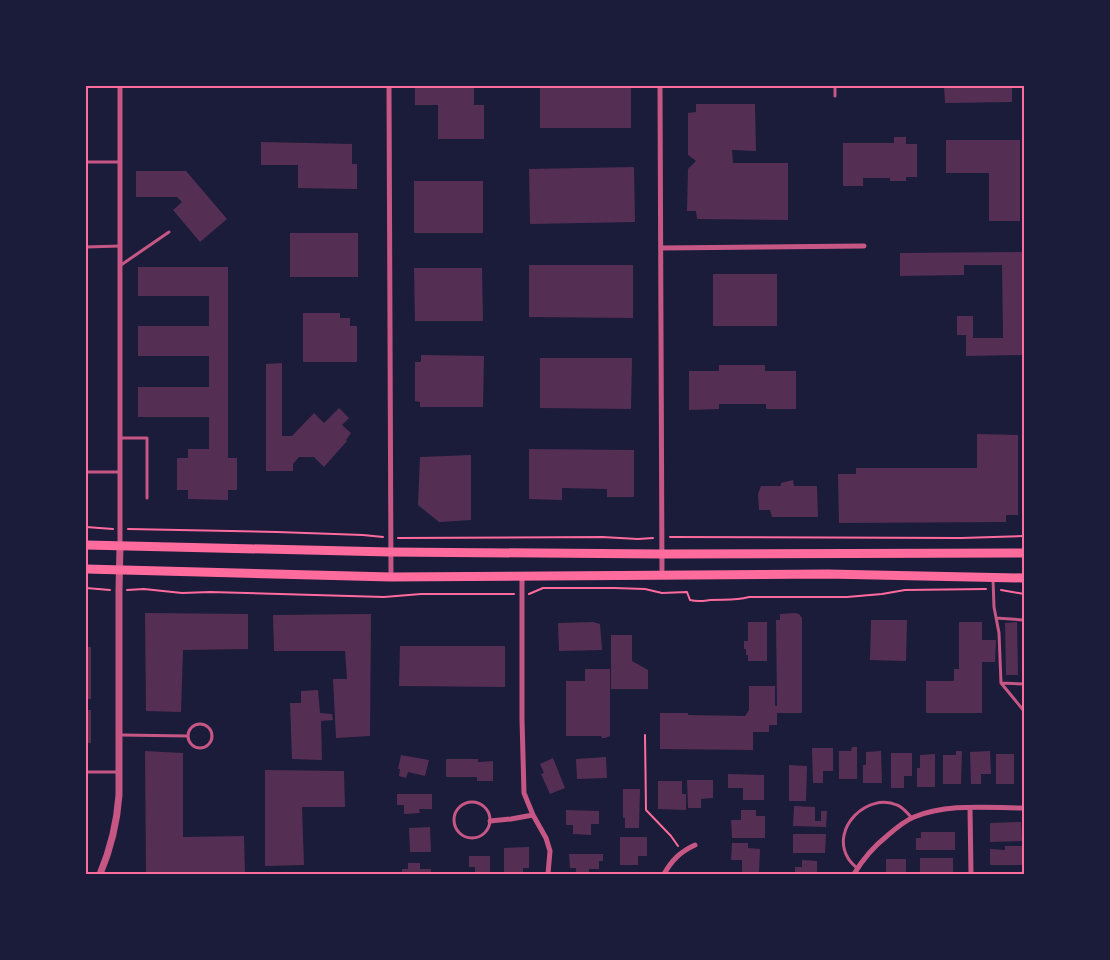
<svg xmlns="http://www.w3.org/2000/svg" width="1110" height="960" font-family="'Zilla Slab',serif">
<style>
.building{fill:#542f53}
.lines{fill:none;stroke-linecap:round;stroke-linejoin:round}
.path{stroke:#ff6b9d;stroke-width:2}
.service{stroke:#c65784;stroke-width:3}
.minor{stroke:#c65784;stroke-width:5}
.tertiary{stroke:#c65784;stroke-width:7}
.primary{stroke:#ff6b9d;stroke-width:9}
.neatline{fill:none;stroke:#ff6b9d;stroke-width:2}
</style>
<rect width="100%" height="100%" fill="#1b1b3a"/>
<path class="building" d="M415,86H474V105H484V139H438V105H415Z
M540,86H631V128H540Z
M944,86H1012V102L945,103Z
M696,104H755L756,151L732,150L733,163H788V220L697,219L696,211H687L688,169L696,161L688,155V113L696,112Z
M894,137H906V144H917V177H906V181H890V178H863V186H843V143H894Z
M946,140H1020V221H989V173H946Z
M261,142L352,144V164H357V189L298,188V165H261Z
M634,167L635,222L530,224L529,169Z
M136,171H186L227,219L200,242L173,210L182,202L177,197H136Z
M414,181H483V233H414Z
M290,233H358V277H290Z
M1023,252L1024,355L966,356V335H957V316H973V338H1003L1002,265H964V275L900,276V253Z
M529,265H633V318L529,317Z
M138,267H228V458H237V490H228V500L188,499V490H177V458H188V449H209V417H138V387H209V356H138V326H209V296H138Z
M414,268H482L483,321H415Z
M713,274H777V326H713Z
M303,313H340V318H350V326H357V362H303Z
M421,355L484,356L483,407H420V402L415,401V362H421Z
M540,358H632L631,409L540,408Z
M282,363V436H292L314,413L324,423L339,408L349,418L342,425L351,433L346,440L347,441L324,467L314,457H299L293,464V471H266V364Z
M719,365H765V371H796V409H766V404H719V409L689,410V371H719Z
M977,434L1018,435V515H1006V522L839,523L838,474H856V468H977Z
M529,449L634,450V497H607V489L562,488V500L529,499Z
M471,455V520L439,522L418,505L420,457Z
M793,480L794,486H817L818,517H772L770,510H759L758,494L761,486H781V483Z
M145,613L248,614V649L183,650L181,712L146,711Z
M795,613L799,614L802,618V713H777V725H769V732H753V750L660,749V713H688V715L745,716L749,710V686H775V706H777L776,620H780V614Z
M371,614L370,736L336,738L333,679H347L345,651H274L273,615Z
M871,620H907L906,661L870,660Z
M593,622L600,624L602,650L559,651L558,623Z
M748,622H767V661H748V655H746V649H744V641H748Z
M959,622H982V640H996L995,662H982V713H926V681H954V669H959Z
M1017,622L1018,675H1006L1005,623Z
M611,635H632V661L648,670V689H611Z
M400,646H505V687L399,686Z
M86,647H91V699H86Z
M585,669H610V736L605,738H602L601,736H566V681H585Z
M318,690L320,713L332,714L333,720L321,721L322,760L292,759L290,703H301V691Z
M86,710H91V743H86Z
M852,747H857V779H839V751H851Z
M812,748H833V771H823V783H813Z
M145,751L183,753V837L244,836L245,874L146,873Z
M881,751L882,783H863V765H866V752Z
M956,751H962L961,784H943V755H956Z
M990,751L991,774H981V784H971L970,752Z
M891,753H912V776H904V788H891Z
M935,754V787H917V768H920V755Z
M996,754H1014V784H996Z
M401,755L429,760L425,776L408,772L406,778L399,776L400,769H398Z
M606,757L607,778L577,779L576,759Z
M553,758L565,788L550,794L541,774L544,773L540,764Z
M446,759H478V762L493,761V781H477V777H446Z
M789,765L807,766L806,801H789Z
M265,770L344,771L345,807H302L304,865L265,866Z
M728,774L764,775V800H743V788H728Z
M687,780H713V798L701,799V808H688Z
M658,781H682V794H686V810L658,809Z
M623,789H640L639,828H625V818H623Z
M397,794H432V809H419L420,813L404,814V805H397Z
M794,806L815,807V821H821V811H827L826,827L793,826Z
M566,810L599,811V824H591V835L573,834V825H566Z
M741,810H756V816H765V838H732L731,820H741Z
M1021,822L1022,841L990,842V823Z
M430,827L431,852H410L409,828Z
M921,832H955V850H916V838H921Z
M793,834H826L825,853H793Z
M620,837H647V856H638V865H620Z
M732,843H748V848L760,849L759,872H742V860H731Z
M1005,846H1023V865H990V849L1005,850Z
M529,847V868H523V873L504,874V848Z
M569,854H603V861H599V869H589V874H576V868H570Z
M469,856H490V874H475V867H469Z
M920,858H953V874H920Z
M886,859H906V874H886Z
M802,860L817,861V874H795V867H802Z
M408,863H420V869H431V874H402V869H408Z"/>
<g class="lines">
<path class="path" d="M86,527L113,529
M128,529L277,532L363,535L383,537
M670,537L961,538L1024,536
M398,538L602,537L638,539L653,538
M86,588L110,590
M127,590L144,589L182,593L210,592L384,597L421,594H514
M1001,590L1024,594
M529,594L543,588H614L645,589L662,593L687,592L690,600C698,602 702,601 710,600C725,599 734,601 749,597H847L882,594L905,590L986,589
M645,735L646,810L671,836L678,846"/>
<path class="service" d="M835,86V96
M86,162H120
M86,247L120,246
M121,265L169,232
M120,438H147V498
M86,472H120
M993,579L994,607L999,633L1001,683L1024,711
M996,618L1024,620
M1024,620V628
M1002,683L1024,684
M188 736a12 12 0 1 1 24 0a12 12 0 1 1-24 0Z
M121,735L188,736
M86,772H117
M454 820a18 18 0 1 1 36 0a18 18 0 1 1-36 0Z
M857,868C854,865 850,862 848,858C830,828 868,792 897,805C903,807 907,813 911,817"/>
<path class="minor" d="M120,86V546
M389,86L391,577
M660,86L662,575
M661,248L864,246
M522,577V719L524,793L533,815L546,838L550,851L548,874
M970,808L971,874
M490,821L511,819L533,815
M664,874C672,860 680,852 695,845
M854,874C863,859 873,847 887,836C895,829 904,821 914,817C948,803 988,808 1024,808"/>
<path class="tertiary" d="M100,874C111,848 117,823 119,795V590L120,546"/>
<path class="primary" d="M86,545L390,552L662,554L1024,553
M86,569L391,577L827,574L1024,578"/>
</g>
<rect width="1110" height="960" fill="none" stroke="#1b1b3a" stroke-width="174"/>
<rect x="87" y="87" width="936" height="786" class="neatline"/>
</svg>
